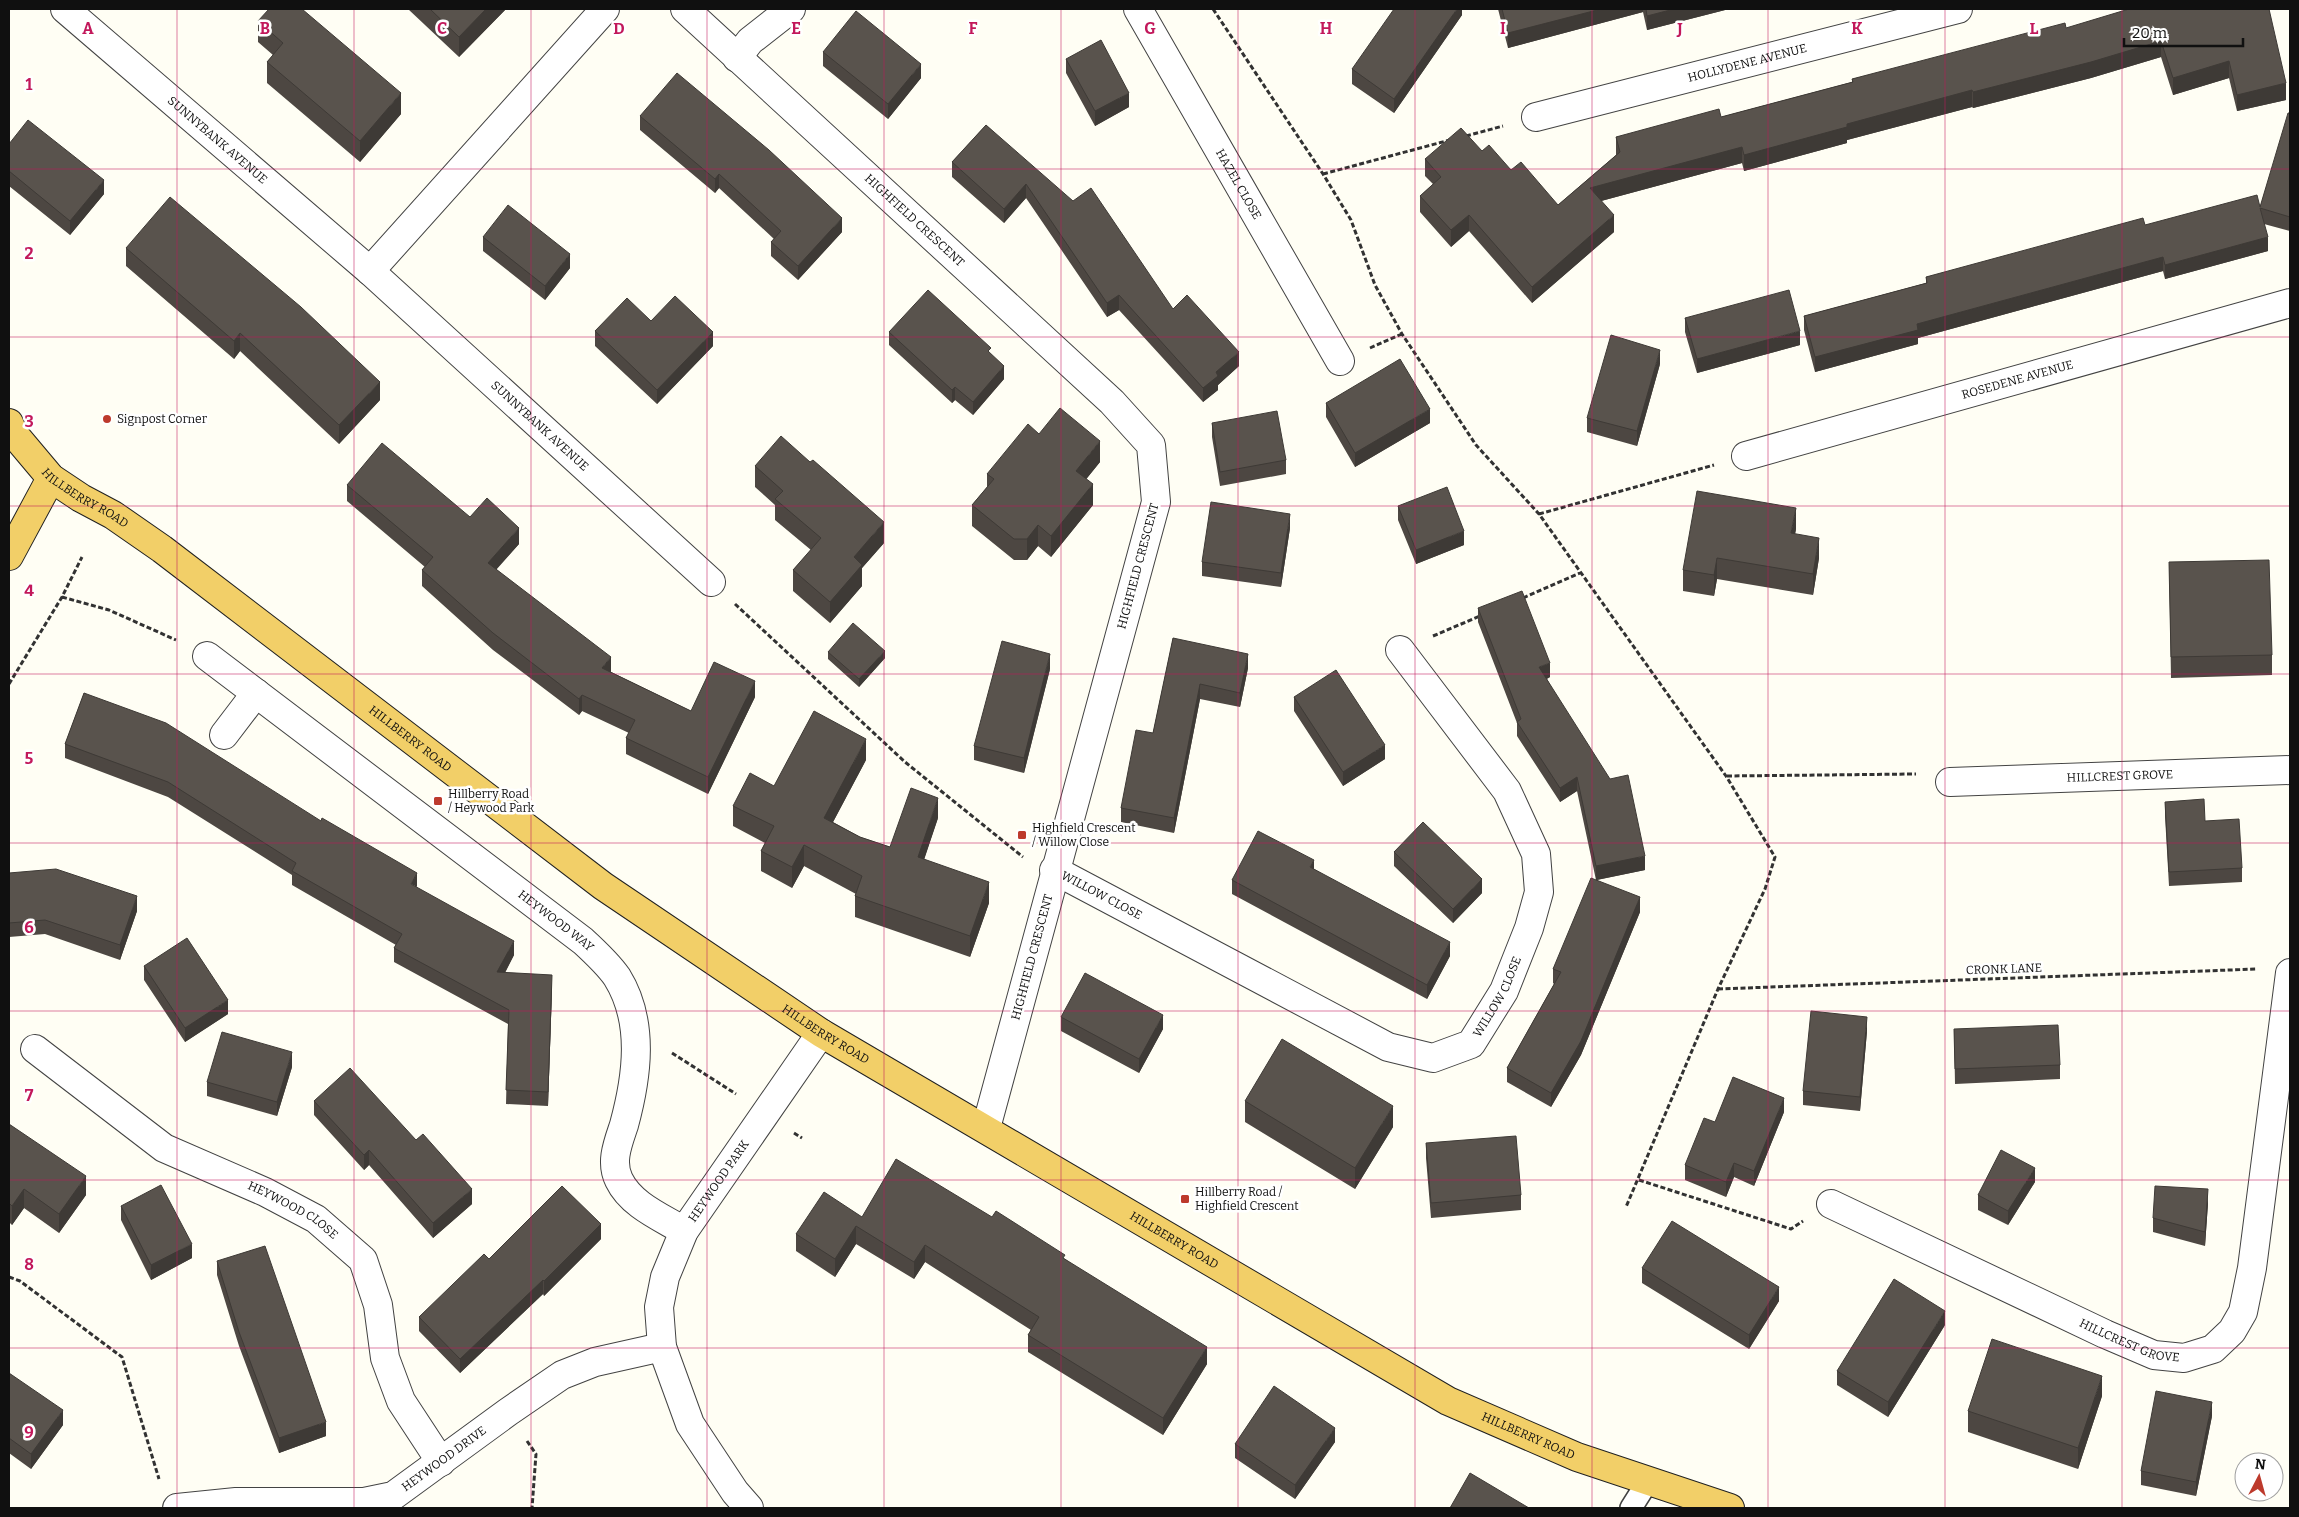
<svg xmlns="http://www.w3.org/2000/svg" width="2299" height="1517" font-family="Bitter,serif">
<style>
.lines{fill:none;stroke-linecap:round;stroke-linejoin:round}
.service-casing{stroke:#434343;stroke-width:24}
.minor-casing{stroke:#434343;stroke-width:30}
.trunk-casing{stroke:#212121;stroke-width:30}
.path{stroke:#323232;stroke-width:3;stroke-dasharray:5 2.5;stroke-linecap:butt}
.service{stroke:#fff;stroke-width:21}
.minor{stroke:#fff;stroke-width:28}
.trunk{stroke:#f2cf68;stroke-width:28}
.wall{fill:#4d4742}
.shaded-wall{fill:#3e3a36}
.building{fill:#59534d;stroke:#3e3a36}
.grid{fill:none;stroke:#c2185b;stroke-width:1;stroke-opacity:0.55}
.poi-dot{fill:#bd3a2c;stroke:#fff;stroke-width:2}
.labels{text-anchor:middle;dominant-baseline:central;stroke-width:5;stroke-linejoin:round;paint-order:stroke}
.street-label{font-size:12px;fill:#101010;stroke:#fff}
.poi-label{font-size:12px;fill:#101010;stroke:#fff;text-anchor:start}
.grid-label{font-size:16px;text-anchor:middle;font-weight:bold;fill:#c2185b;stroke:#fff;stroke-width:5;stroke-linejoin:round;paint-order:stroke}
</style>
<rect width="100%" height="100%" fill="#fffef4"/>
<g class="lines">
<defs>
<path id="service" d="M1631,1508L1648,1481"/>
<g id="minor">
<path id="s1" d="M65,9L370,271L711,582"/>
<path id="s2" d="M685,9L1112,402L1151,445L1156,502L986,1128"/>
<path id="s3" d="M1138,9L1340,361"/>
<path d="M737,58L750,41L791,9"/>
<path id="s4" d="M1536,117L1958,9"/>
<path d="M370,271L605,9"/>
<path id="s5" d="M1746,456L2290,303"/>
<path id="s6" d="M207,656L583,941C595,952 608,964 617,977C645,1022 637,1077 624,1125C618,1143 610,1162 619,1180C631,1205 661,1217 684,1231"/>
<path d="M224,735L256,693"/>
<path id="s7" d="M1950,782L2290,770"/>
<path id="s8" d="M1054,870L1388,1047L1433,1058L1471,1044L1504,991L1529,928L1539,892L1536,854L1507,791L1400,650"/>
<path id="s9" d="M35,1049L164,1148L265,1192L316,1219L363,1260L378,1305L385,1358L401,1401L441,1462"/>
<path id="s10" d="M1831,1204L2105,1334L2154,1355L2184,1358L2213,1349L2232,1331L2243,1312L2252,1268L2290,973"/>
<path id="s11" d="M177,1508L236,1502H364L393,1496L508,1412L562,1375L595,1362L662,1347"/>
<path id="s12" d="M749,1508L735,1492L690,1424L662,1347L659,1307L665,1277L684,1231L821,1033"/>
</g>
<g id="trunk">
<path id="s13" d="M9,423L14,434L51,478L81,498L113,515L162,549L603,886L821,1033L1448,1401L1577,1457L1730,1508"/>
<path d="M9,556L51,478"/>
</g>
</defs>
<use href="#service" class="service-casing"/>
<use href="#minor" class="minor-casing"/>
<use href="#trunk" class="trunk-casing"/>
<path class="path" d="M1213,9L1323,174L1351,220L1375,285L1402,334L1476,445L1539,514L1726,776L1775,857L1765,889L1718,989L1626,1207
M1466,136L1503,126
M1323,174L1450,140
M1370,348L1402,334
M1539,514L1714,465
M62,597L109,610L176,640
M1523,598L1580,573
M735,604L905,762L1023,857
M1433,636L1480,616
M9,684L62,597L82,557
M1727,776L1916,774
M1718,989L2257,969
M672,1053L736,1094
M794,1133L802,1138
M1639,1180L1791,1229L1803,1221
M9,1277L20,1281L122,1357L159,1479
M527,1441L536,1454L532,1508"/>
<use href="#service" class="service"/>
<use href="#minor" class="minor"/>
<use href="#trunk" class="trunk"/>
</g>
<path class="wall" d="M408,9H506L459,57Z
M1462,9V15L1394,113L1352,84V69Z
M1498,9H1729L1647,30L1643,12L1508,48Z
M2269,9L2286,100L2237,111L2229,78L2173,95L2161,57L2091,78L1973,108L1972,107L1847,140V143L1744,171L1742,163L1601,201L1614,232L1532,303L1469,231L1451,247L1420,212V196L1433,184L1425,176V159L1482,151L1511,170L1558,205L1616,155V137L1721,117L1852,82V79L2066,28Z
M258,21L401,114L360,162L267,83V62L273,55L258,42Z
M823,52L921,78L888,119L823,66Z
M1066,59L1129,107L1095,126L1066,73Z
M2290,113V231L2264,224L2268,251L2165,279L2163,271L1918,338V344L1815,372L1804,330V316L1926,283V277L2145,225L2260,207Z
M640,116L842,232L798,280L771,256V242L774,239L719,188L715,193L640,130Z
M986,125L1173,309L1239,366L1218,385V390L1203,402L1119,310L1107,317L1026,198L1004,223L952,177V162Z
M9,144L104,194L70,235L9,186Z
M483,237L570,268L545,300L483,251Z
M126,248L380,400L339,444L240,351L234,359L126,266Z
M1685,318L1800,345L1697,373L1685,332Z
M651,321L713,346L657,404L595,346V331Z
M889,332L991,354L1004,379L973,415L955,400L952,403L889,345Z
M1660,364L1637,446L1587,432V418Z
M1326,403L1430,423L1355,467L1326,417Z
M1212,423L1286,460V474L1220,486L1212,437Z
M1039,434L1100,462L1086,479L1093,505L1051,557L1038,546L1027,560H1014L972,526V505L987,487V474Z
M755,466L884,543L862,568V586L830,623L793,591V570L811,550L775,520V505L755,487Z
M347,485L470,517L519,544L496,569L611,672L691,711L755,697L708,794L626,754V738L629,733L582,711L579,715L493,650L422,586V570L425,567L347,501Z
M1398,506L1464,545L1416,564L1398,520Z
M1290,528L1281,587L1202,576V562Z
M1796,529L1795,534L1819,558L1813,595L1717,579L1714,596L1683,591V570Z
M2169,562L2272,655V675L2171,678Z
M1478,608L1550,677L1547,679L1645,870L1597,880L1640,912L1581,1055L1551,1107L1507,1082V1068L1554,984L1553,983V969L1596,880L1577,791L1560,802L1517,736V723L1478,622Z
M1173,638L1248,668L1240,707L1200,699L1174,833L1121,822V808L1153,733Z
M828,652L885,658L859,687L828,659Z
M1050,669L1024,773L974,760V746Z
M84,693L417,888L514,955L505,973L552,989L548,1106L506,1104L508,1024L394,962V948L396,945L292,885V875L168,797L65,758V744Z
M1294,697L1385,759L1343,786L1294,711Z
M866,760L833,822L860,837L890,847L938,818L924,859L989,903L970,957L855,917V896L856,894L804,866L792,888L761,871V851L765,843L733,826V806L774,786Z
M2165,802L2205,821L2242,868V882L2169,886L2165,816Z
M1394,852L1482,893L1453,923L1394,866Z
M1314,869L1450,956L1427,999L1232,894V880Z
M9,873L137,911L120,960L45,934L9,937Z
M144,966L228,1014L185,1042L144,980Z
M1061,1017L1163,1029L1139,1073L1061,1031Z
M1954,1029L2060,1065V1079L1955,1084Z
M1867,1031L1860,1111L1803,1105V1091Z
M292,1067L277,1116L207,1096V1082Z
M314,1101L472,1204L433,1238L369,1165L364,1170L314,1115Z
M1245,1101L1393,1127L1355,1189L1245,1122Z
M1784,1112L1754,1186L1734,1177L1726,1197L1685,1180V1165L1715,1122Z
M9,1124L86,1195L59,1233L24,1208L12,1225L9,1222Z
M1426,1143L1521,1195V1210L1431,1218L1426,1158Z
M2035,1182L2008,1225L1978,1210V1195Z
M2208,1203L2205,1246L2153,1232V1218Z
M121,1206L192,1258L151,1280L121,1220Z
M862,1217H992L1065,1259L1207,1364L1163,1435L1028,1352V1335L1031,1330L925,1262L914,1279L856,1244L835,1277L796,1251V1234Z
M601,1239L544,1296L543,1294L460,1373L419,1331V1317L489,1259Z
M217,1261L326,1436L279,1453L239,1346L217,1275Z
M1642,1268L1779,1301L1749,1349L1642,1283Z
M2290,1285V1306L2289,1305V1291Z
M1945,1325L1888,1417L1837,1385V1371Z
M9,1373L63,1425L31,1469L9,1453Z
M2102,1396L2078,1469L1968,1432V1411Z
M2212,1416L2196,1496L2141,1485V1471Z
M1335,1442L1295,1499L1235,1458V1444Z"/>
<path class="shaded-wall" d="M486,9H506L459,57V37Z
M1457,9H1462V15L1394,113V99Z
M1601,9H1643V12L1508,48V33Z
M1674,9H1729L1647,30V16Z
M2161,41V57L2091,78L1973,108V92Z
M2229,61V78L2173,95V78Z
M921,64V78L888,119V104Z
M2286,83V100L2237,111V95Z
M1972,90V107L1847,140V143L1744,171V155L1847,124Z
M401,93V114L360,162V141Z
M1129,93V107L1095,126V111Z
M1742,147V163L1590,204V188Z
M719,174V188L715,193V179Z
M104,180V194L70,235V221Z
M1026,184V198L1004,223V209Z
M1469,215V231L1451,247V230Z
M1614,215V232L1532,303V287Z
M842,218V232L798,280V266Z
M2268,237V251L2165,279V265Z
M570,254V268L545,300V286Z
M2163,257V271L1918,338V344L1815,372V357L1917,324Z
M1119,295V310L1107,317V303Z
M1800,331V345L1697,373V359Z
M713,332V346L657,404V390Z
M240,333V351L234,359V341Z
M1660,350V364L1637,446V431Z
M1239,352V366L1218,385V390L1203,402V388L1216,372Z
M1004,366V379L973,415V402Z
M380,382V400L339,444V425Z
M955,387V400L952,403V390Z
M1430,409V423L1355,467V453Z
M1100,441V462L1076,492V471Z
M1093,484V505L1051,557V536Z
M1796,508V529L1791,554V533Z
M1290,514V528L1281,587V573Z
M884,522V543L862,568V586L830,623V602L854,557Z
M1038,525V546L1027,560V539Z
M519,528V544L488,579V563Z
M1464,531V545L1416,564V550Z
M1819,538V558L1813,595V574Z
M1717,558V579L1714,596V575Z
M885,651V658L859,687V679Z
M1050,654V669L1024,773V758Z
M1248,654V668L1240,707V693Z
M611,657V673L602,668Z
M1550,663V677L1539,682V667Z
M755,681V697L708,794V777Z
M1200,684V699L1174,833V818Z
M582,695V711L579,715V699Z
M866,739V760L824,839V818Z
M1385,745V759L1343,786V772Z
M1577,777V791L1560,802V788Z
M938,798V818L918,878V857Z
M804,845V866L792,888V867Z
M1645,856V870L1596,880V866Z
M1314,860V875L1310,867Z
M417,873V887L411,884Z
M1482,879V893L1453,923V909Z
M989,882V903L970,957V936Z
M137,896V911L120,960V945Z
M1640,897V912L1581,1055L1551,1107V1093Z
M514,941V955L497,987V972Z
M1450,942V956L1427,999V985Z
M552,975V989L548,1106V1092Z
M228,1000V1014L185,1042V1028Z
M1163,1015V1029L1139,1073V1059Z
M1867,1017V1031L1860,1111V1097Z
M292,1052V1067L277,1116V1102Z
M1784,1098V1112L1754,1186V1171Z
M1393,1106V1127L1355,1189V1168Z
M369,1150V1165L364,1170V1155Z
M1734,1163V1177L1726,1197V1182Z
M2035,1168V1182L2008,1225V1211Z
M86,1176V1195L59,1233V1214Z
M24,1189V1208L12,1225V1206Z
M472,1189V1204L433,1238V1223Z
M2208,1189V1203L2205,1246V1232Z
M601,1224V1239L544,1296V1281Z
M856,1226V1244L835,1277V1259Z
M192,1244V1258L151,1280V1265Z
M925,1245V1262L914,1279V1262Z
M543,1280V1294L460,1373V1359Z
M1779,1287V1301L1749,1349V1335Z
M1945,1311V1325L1888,1417V1402Z
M1207,1347V1364L1163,1435V1418Z
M2102,1376V1396L2078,1469V1448Z
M2212,1402V1416L2196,1496V1482Z
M63,1410V1425L31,1469V1454Z
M326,1422V1436L279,1453V1438Z
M1335,1428V1442L1295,1499V1485Z"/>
<path class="building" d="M269,9H302L401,93L360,141L267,62L283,43L258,21Z
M430,9H486L459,37Z
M1394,9H1457L1394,99L1352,69Z
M1502,9H1601L1508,33Z
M1646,9H1674L1647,16Z
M2129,9H2269L2286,83L2237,95L2229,61L2173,78L2161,41L2091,62L1973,92L1972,90L1847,124V127L1744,155L1742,147L1590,188L1614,215L1532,287L1469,215L1451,230L1420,196L1441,177L1425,159L1461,128L1482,151L1489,145L1511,170L1521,162L1558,205L1620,152L1616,137L1719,109L1721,117L1853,82L1852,79L2065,23L2066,28Z
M856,11L921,64L888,104L823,52Z
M1101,40L1129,93L1095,111L1066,59Z
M677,73L769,150L842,218L798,266L771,242L781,231L719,174L715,179L640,116Z
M2288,113H2290V217L2260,208L2268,237L2165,265L2163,257L1917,324L1918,330L1815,357L1804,316L1927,283L1926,277L2143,218L2145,225L2257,195L2260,207Z
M28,120L104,180L70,221L9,171V144Z
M986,125L1073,201L1091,188L1173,309L1187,295L1239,352L1216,372L1218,376L1203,388L1119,295L1107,303L1026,184L1004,209L952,162Z
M170,197L301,307L380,382L339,425L240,333L234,341L126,248Z
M508,205L570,254L545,286L483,237Z
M928,290L991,348L988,351L1004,366L973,402L955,387L952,390L889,332Z
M1789,290L1800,331L1697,359L1685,318Z
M675,296L713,332L657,390L595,331L627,298L651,321Z
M1611,335L1660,350L1637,431L1587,418Z
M1400,359L1430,409L1355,453L1326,403Z
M1060,408L1100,441L1076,471L1093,484L1051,536L1038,525L1027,539H1014L972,505L994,479L987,474L1028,424L1039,434Z
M1277,411L1286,460L1220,472L1212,423Z
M781,436L810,462L813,460L884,522L854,557L862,565L830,602L793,570L821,538L775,499L783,491L755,466Z
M382,443L470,517L487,498L519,528L488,563L611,657L602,668L691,711L714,662L755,681L708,777L626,738L635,720L582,695L579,699L493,633L422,570L433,557L347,485Z
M1447,487L1464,531L1416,550L1398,506Z
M1697,491L1796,508L1791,533L1819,538L1813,574L1717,558L1714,575L1683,570Z
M1211,502L1290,514L1281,573L1202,562Z
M2269,560L2272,655L2171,657L2169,562Z
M1522,591L1550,663L1539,667L1610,779L1628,775L1645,856L1596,866L1577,777L1560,788L1517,722L1521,719L1478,608Z
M853,623L885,651L859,679L828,652Z
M1173,638L1248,654L1240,693L1200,684L1174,818L1121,808L1136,730L1153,733Z
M1002,641L1050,654L1024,758L974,746Z
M1336,670L1385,745L1343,772L1294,697Z
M84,693L166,723L321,821L322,818L417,873L411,884L514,941L497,972L552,975L548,1092L506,1090L509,1010L394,948L402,934L292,871L296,863L168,782L65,744Z
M814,711L866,739L824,818L860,837L890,847L911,788L938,798L918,857L989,882L970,936L855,896L862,876L804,845L792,867L761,851L774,826L733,806L750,773L774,786Z
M2204,799L2205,821L2239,819L2242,868L2169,872L2165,802Z
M1423,822L1482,879L1453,909L1394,852Z
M1258,831L1314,860L1310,867L1450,942L1427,985L1232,880Z
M56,869L137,896L120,945L45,920L9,923V873Z
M1591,878L1640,897L1581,1041L1551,1093L1507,1068L1561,972L1553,969Z
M187,938L228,1000L185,1028L144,966Z
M1085,973L1163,1015L1139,1059L1061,1017Z
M1811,1011L1867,1017L1860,1097L1803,1091Z
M2058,1025L2060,1065L1955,1069L1954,1029Z
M222,1032L292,1052L277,1102L207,1082Z
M1282,1039L1393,1106L1355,1168L1245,1101Z
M350,1068L416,1140L423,1134L472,1189L433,1223L369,1150L364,1155L314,1101Z
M1733,1077L1784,1098L1754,1171L1734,1163L1726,1182L1685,1165L1704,1118L1715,1122Z
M9,1124L86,1176L59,1214L24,1189L12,1206L9,1203Z
M1516,1136L1521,1195L1431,1203L1426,1143Z
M2001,1150L2035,1168L2008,1211L1978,1195Z
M896,1159L992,1217L996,1211L1065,1255L1063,1258L1207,1347L1163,1418L1028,1335L1039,1317L925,1245L914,1262L856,1226L835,1259L796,1234L824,1192L862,1217Z
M161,1185L192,1244L151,1265L121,1206Z
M562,1186L601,1224L544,1281L543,1280L460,1359L419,1317L484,1254L489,1259Z
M2155,1186L2208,1189L2205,1232L2153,1218Z
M1672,1221L1779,1287L1749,1335L1642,1268Z
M265,1246L326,1422L279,1438L239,1332L217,1261Z
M1894,1279L1945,1311L1888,1402L1837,1371Z
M1992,1339L2102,1376L2078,1448L1968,1411Z
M9,1373L63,1410L31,1454L9,1438Z
M1274,1386L1335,1428L1295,1485L1235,1444Z
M2156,1391L2212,1402L2196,1482L2141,1471Z
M1470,1473L1529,1508H1450Z"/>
<path class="grid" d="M177,9V1508M354,9V1508M531,9V1508M707,9V1508M884,9V1508M1061,9V1508M1238,9V1508M1415,9V1508M1592,9V1508M1768,9V1508M1945,9V1508M2122,9V1508M9,169H2290M9,337H2290M9,506H2290M9,674H2290M9,843H2290M9,1011H2290M9,1180H2290M9,1348H2290"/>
<g class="poi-dot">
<circle cx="107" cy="419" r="5"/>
<rect x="433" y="796" width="10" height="10" rx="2.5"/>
<rect x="1017" y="830" width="10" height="10" rx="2.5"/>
<rect x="1180" y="1194" width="10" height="10" rx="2.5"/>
</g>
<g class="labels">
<g class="street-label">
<text stroke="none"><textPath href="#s4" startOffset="218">HOLLYDENE AVENUE</textPath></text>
<text stroke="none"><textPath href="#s1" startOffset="201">SUNNYBANK AVENUE</textPath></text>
<text stroke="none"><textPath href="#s3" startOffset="202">HAZEL CLOSE</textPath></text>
<text stroke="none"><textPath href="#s2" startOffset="312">HIGHFIELD CRESCENT</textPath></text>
<text stroke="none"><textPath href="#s5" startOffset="282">ROSEDENE AVENUE</textPath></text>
<text stroke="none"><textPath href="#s1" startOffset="632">SUNNYBANK AVENUE</textPath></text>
<text stroke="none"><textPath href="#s13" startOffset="109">HILLBERRY ROAD</textPath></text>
<text transform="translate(1138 566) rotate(-75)">HIGHFIELD CRESCENT</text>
<text stroke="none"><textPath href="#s13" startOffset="514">HILLBERRY ROAD</textPath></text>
<text stroke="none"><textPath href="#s7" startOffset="170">HILLCREST GROVE</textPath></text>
<text stroke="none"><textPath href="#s8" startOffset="54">WILLOW CLOSE</textPath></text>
<text stroke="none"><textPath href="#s6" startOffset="438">HEYWOOD WAY</textPath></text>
<text transform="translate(1032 957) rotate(-75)">HIGHFIELD CRESCENT</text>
<text transform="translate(2004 969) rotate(-2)">CRONK LANE</text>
<text stroke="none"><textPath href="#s8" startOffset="519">WILLOW CLOSE</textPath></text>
<text stroke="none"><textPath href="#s13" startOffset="1024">HILLBERRY ROAD</textPath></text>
<text stroke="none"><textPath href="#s12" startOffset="366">HEYWOOD PARK</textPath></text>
<text stroke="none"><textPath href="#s9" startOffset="306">HEYWOOD CLOSE</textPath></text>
<text stroke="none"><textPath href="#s13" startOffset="1429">HILLBERRY ROAD</textPath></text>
<text stroke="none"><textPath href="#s10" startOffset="329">HILLCREST GROVE</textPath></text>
<text stroke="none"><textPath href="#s13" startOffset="1834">HILLBERRY ROAD</textPath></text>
<text stroke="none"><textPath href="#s11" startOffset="280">HEYWOOD DRIVE</textPath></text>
</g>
<g class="poi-label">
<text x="117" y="419">Signpost Corner</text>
<text x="448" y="794">Hillberry Road<tspan x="448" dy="14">/ Heywood Park</tspan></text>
<text x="1032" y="828">Highfield Crescent<tspan x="1032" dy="14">/ Willow Close</tspan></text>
<text x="1195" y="1192">Hillberry Road /<tspan x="1195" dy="14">Highfield Crescent</tspan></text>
</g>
</g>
<g class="grid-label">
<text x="88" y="34">A</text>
<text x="265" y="34">B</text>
<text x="442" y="34">C</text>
<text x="619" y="34">D</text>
<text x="796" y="34">E</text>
<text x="973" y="34">F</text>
<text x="1150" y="34">G</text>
<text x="1326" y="34">H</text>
<text x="1503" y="34">I</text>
<text x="1680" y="34">J</text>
<text x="1857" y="34">K</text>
<text x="2034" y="34">L</text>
<text x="29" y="90">1</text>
<text x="29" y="259">2</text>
<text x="29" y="427">3</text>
<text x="29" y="596">4</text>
<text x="29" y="764">5</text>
<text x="29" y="933">6</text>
<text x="29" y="1101">7</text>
<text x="29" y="1270">8</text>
<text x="29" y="1438">9</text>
</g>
<rect width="2299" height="1517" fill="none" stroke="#101010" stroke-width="20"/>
<g transform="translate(2259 1477) rotate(6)"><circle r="24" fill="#ffffff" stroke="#9f9f9f"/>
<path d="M0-4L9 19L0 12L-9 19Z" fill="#bd3a2c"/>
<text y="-8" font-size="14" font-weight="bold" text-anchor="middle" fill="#101010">N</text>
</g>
<path d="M2124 38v8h119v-8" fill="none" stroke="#101010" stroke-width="2.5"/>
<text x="2132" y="38" font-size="15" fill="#101010" stroke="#ffffff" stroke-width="4" paint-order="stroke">20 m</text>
</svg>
